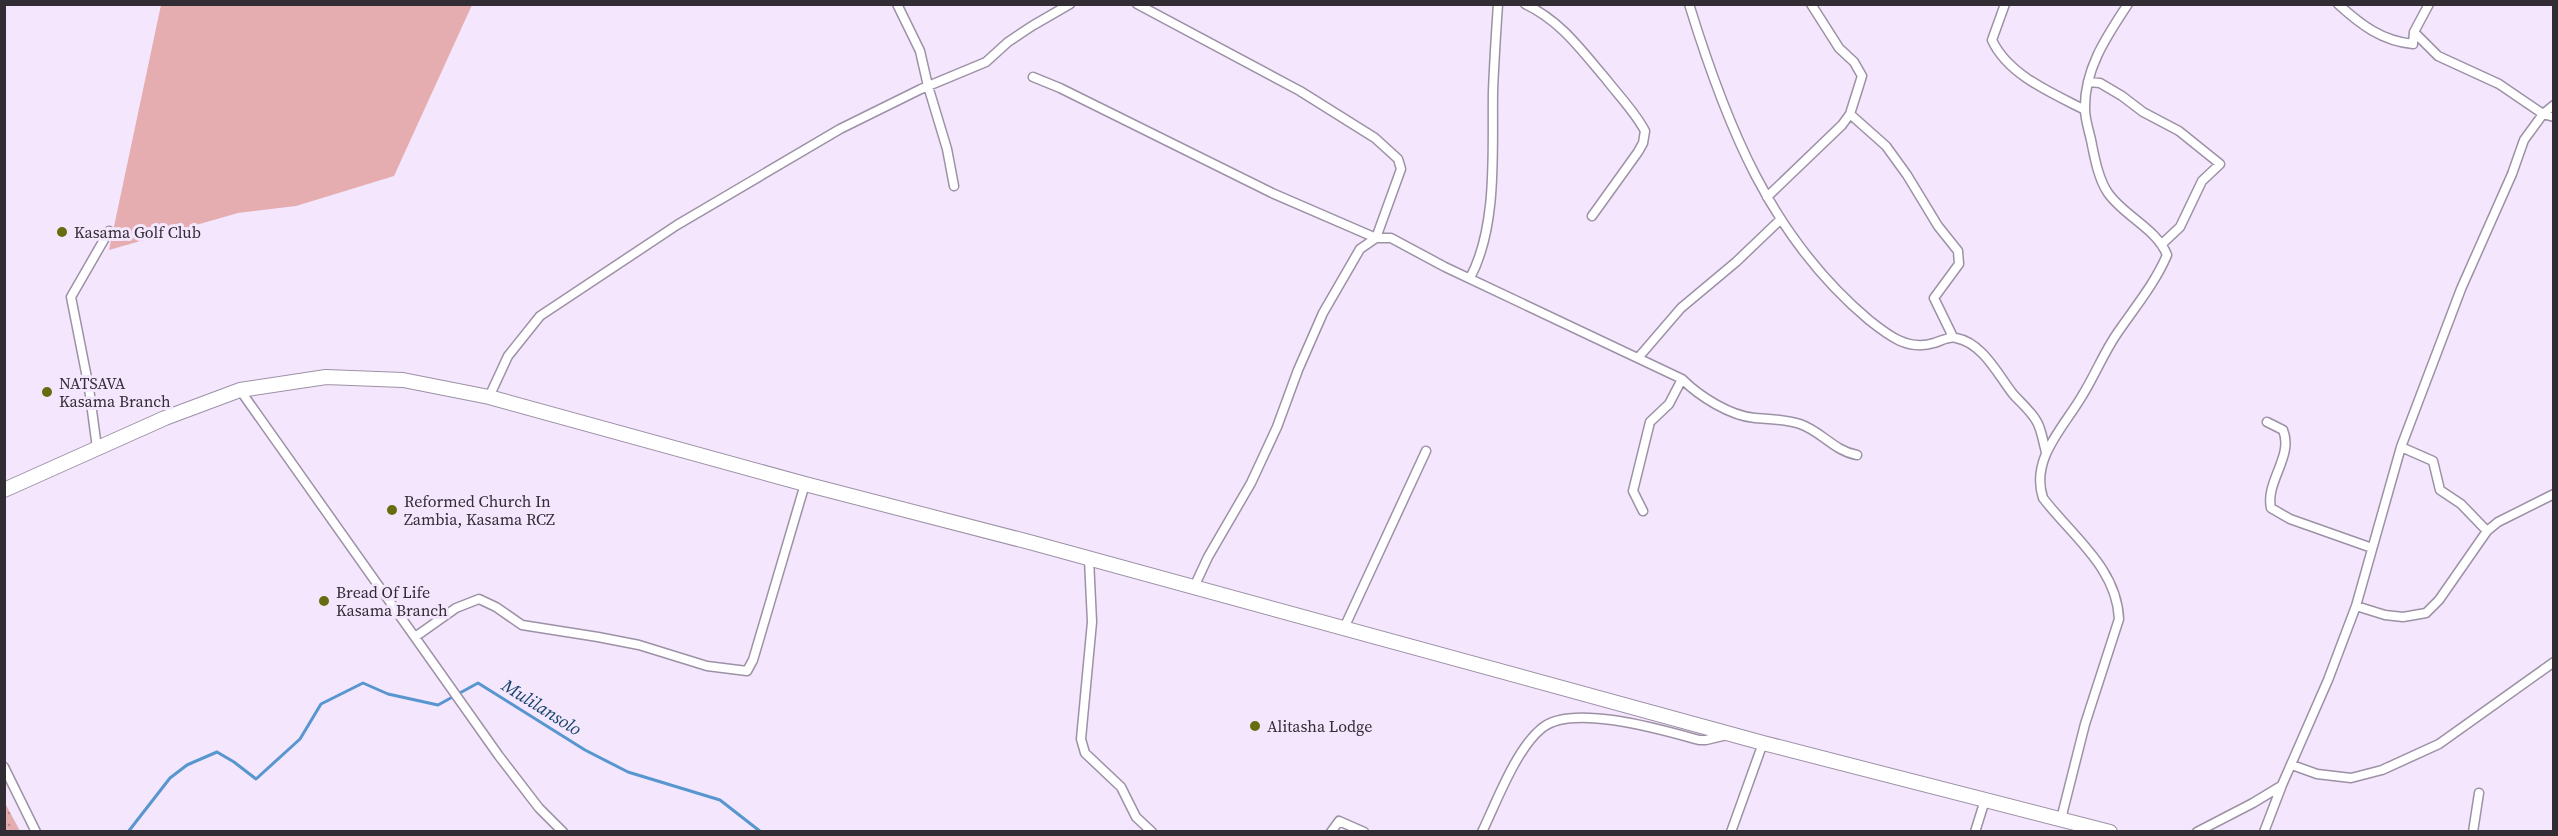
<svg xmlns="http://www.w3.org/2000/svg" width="2558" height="836" font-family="'Source Serif 4',serif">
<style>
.grass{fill:#e5adaf}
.park{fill:url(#park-dots)}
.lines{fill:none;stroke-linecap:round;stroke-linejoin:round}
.stream{stroke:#5796ce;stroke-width:3}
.minor-casing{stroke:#9d91a6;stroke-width:11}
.primary-casing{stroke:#9d91a6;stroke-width:16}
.minor{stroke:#fff;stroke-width:8}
.primary{stroke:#fff;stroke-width:14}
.poi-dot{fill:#686c0e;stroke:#f3e6fd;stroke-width:2}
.labels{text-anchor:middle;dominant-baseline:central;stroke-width:6;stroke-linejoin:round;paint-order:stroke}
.poi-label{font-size:16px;fill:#322c35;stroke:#f3e6fd;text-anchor:start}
.water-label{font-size:18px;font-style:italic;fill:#144369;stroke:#f3e6fd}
</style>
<defs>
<pattern id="park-dots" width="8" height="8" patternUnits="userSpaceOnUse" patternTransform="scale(1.5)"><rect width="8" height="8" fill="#e5adaf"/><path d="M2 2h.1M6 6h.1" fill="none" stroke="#ba8d8f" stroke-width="1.8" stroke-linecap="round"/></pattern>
</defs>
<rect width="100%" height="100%" fill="#f3e6fd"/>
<path class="grass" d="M161,5H472L394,176L296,206L238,213L109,250Z"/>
<path class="park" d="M5,803L20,831H5Z"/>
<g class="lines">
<path class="stream" d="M128,832L170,778L187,765L217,752L234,762L256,779L300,739L321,704L363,683L388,694L438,705L478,683L585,750L628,772L720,800L761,832"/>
<defs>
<path id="minor" d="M897,4L920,51L928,86L947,149L954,186
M1137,4L1300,91L1375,138L1398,159L1401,169L1376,238L1360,249L1323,313L1298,370L1277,427L1251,483L1208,557L1194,587
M1525,4C1561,21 1581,50 1606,79C1619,96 1635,112 1645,131L1643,143L1638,152L1592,216
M1689,4C1726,124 1770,237 1869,320C1889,336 1908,351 1934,343C1941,341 1949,336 1956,338C1983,343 1998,375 2013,394C2021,403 2031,411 2037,422C2042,431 2043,442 2046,452
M2005,4L1992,40C2008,75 2052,93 2085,110
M2338,4C2361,25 2382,41 2413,44L2414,32L2438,56L2499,84L2543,114L2554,117
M2414,32L2429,4
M1033,77L1060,88L1272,193L1376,238H1391L1445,267L1682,379C1699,396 1730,416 1755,418C1771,419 1785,419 1800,424C1821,431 1834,451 1857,455
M2088,82L2100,83L2122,96L2143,112L2179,131L2220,164L2202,181L2180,227L2163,243
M1850,114L1886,146L1907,175L1938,226L1958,251L1959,264L1934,298L1953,337
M1767,197L1842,125L1850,114L1862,76L1854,62L1839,48L1811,4
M1470,278C1498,226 1492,150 1493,92C1494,63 1496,34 1498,4
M1638,358L1681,308L1736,262L1780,220
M240,390L499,756L539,808L563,832
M489,397L508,356L540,316L677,225L840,129L921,89L986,62L1008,42L1032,26L1070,4
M2267,422L2283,430C2294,456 2265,482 2271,508L2290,519L2372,548
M2401,447L2433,461L2440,490L2461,504L2487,531
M97,448L89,388L71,297L109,231
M1643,511L1633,491L1650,422L1669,404L1682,379
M1089,559L1092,622L1081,739L1085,753L1121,787L1136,817L1152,832
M2356,606L2385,615L2403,617L2426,613L2439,600L2487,531L2498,522L2554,494
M1344,628L1426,451
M415,637L456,608L479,599L496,607L522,625L598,637L639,645L707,666L747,671L753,660L805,484
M2292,765L2317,774L2351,778L2382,770L2439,744L2554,662
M4,767L36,832
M2061,819L2085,724L2119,619C2117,568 2072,536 2043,498C2030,459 2064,427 2082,396C2095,375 2104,352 2118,332C2136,306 2155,283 2167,255C2157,229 2124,216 2108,193C2099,180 2095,160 2092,145C2090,133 2085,121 2085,109C2084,69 2107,36 2128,4
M1331,832L1339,821L1364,832
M1482,832C1497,801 1516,749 1542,728C1572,703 1663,730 1699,740H1706L1727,735
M1731,832L1763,743
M1975,832L1985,800
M2197,832L2253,803L2281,786
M2264,832L2282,785L2328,680L2356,606L2401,447L2461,289L2512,174L2524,140L2543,114L2554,105
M2473,832L2479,793"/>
<path id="primary" d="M4,490L165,418L240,390L326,377L403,380L489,397L805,484L1033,543L1763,743L2110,832"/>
</defs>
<use href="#minor" class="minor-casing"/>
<use href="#primary" class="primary-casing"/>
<use href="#minor" class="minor"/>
<use href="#primary" class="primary"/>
</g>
<g class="poi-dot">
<circle cx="62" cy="232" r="6"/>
<circle cx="47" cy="392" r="6"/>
<circle cx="392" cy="510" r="6"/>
<circle cx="324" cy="601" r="6"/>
<circle cx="1255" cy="726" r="6"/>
</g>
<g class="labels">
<g class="poi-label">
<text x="74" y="232">Kasama Golf Club</text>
<text x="59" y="383">NATSAVA<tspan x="59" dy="18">Kasama Branch</tspan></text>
<text x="404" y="501">Reformed Church In<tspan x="404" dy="18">Zambia, Kasama RCZ</tspan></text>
<text x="336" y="592">Bread Of Life<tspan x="336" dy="18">Kasama Branch</tspan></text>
<text x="1267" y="726">Alitasha Lodge</text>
</g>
<g class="water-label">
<text transform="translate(542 707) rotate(32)">Mulilansolo</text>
</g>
</g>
<rect width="2558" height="836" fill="none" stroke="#322c35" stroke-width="12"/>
</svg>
